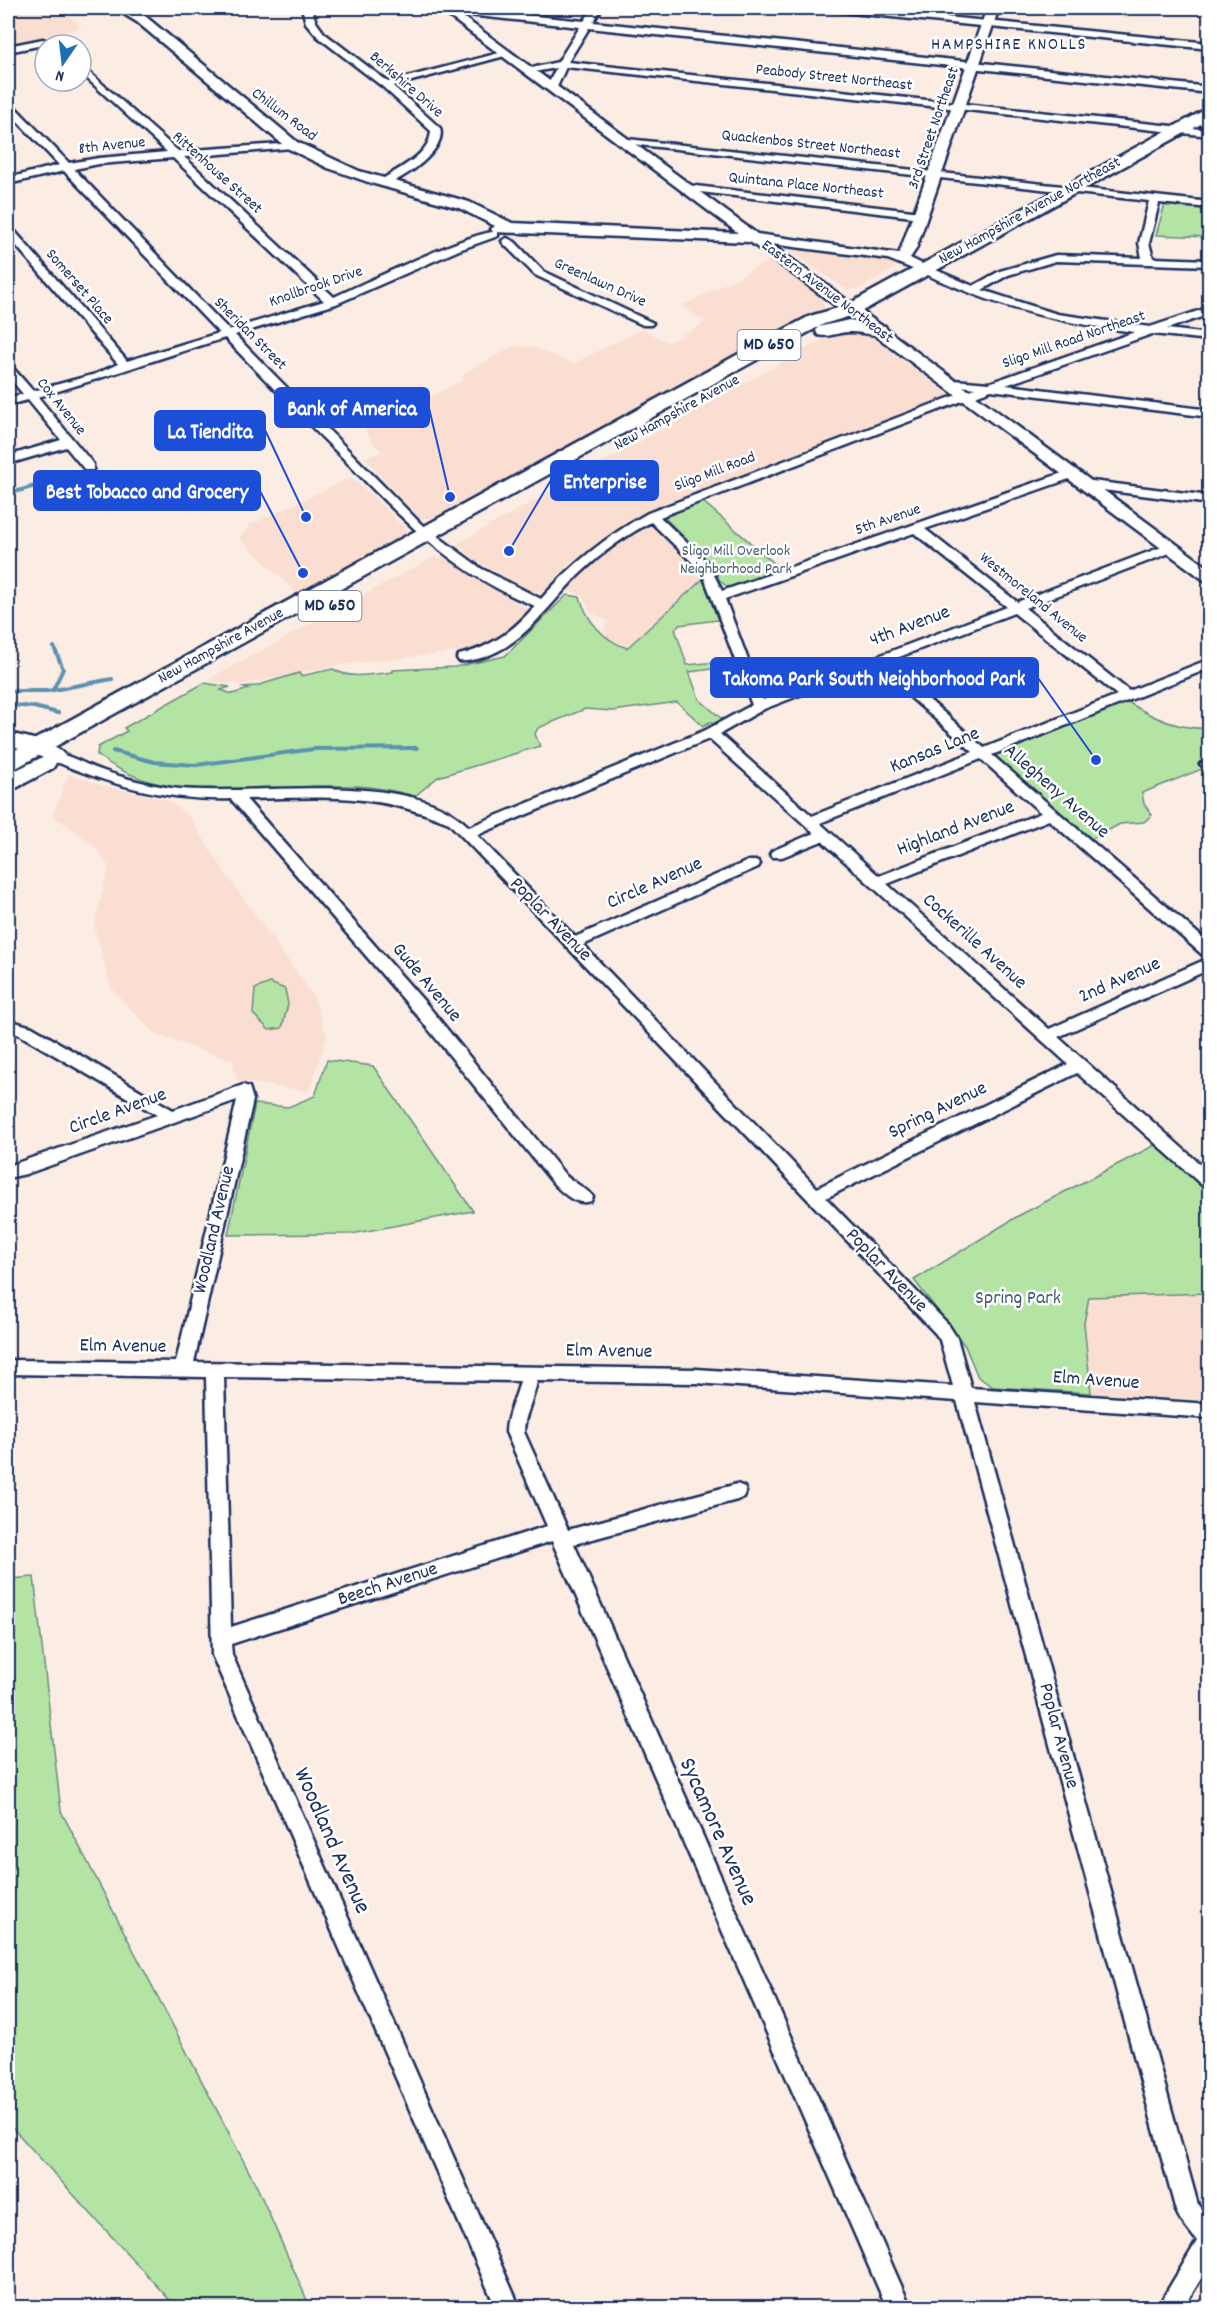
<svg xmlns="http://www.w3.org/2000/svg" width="1217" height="2315" font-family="Dekko,sans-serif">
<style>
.built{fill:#f9ded1}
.green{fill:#b4e4a4;stroke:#688a81;stroke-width:1.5}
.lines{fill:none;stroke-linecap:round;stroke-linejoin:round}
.stream{stroke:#5b92af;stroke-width:4}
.minor-casing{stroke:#1b2f5e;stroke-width:5}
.tertiary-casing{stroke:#1b2f5e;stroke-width:5}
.primary-casing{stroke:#1b2f5e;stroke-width:5}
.minor{fill:#fff;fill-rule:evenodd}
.tertiary{fill:#fff;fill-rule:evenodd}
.primary{fill:#fff;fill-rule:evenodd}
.labels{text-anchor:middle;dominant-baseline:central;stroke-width:5;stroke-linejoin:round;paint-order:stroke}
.far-street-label{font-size:16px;fill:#1b2f5e;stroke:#fff}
.far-park-label{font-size:16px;fill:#415c70;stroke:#fff}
.far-neighbourhood-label{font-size:18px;letter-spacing:1.5px;fill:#1b2f5e;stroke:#fff}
.shield{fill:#fff;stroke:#5f6d8e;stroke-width:1.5}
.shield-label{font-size:18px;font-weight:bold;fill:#1b2f5e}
.street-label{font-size:20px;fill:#1b2f5e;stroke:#fff}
.park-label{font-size:20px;fill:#415c70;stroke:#fff}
.near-street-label{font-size:24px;fill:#1b2f5e;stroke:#fff}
.leader{fill:none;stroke:#1d4ed8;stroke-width:2}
.callout-dot{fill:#1d4ed8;stroke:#fff;stroke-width:2}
.callout{fill:#1d4ed8;stroke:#1d4ed8;stroke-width:2}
.callout-label{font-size:21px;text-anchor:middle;font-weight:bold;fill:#fff}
</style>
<rect width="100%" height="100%" fill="#fbece4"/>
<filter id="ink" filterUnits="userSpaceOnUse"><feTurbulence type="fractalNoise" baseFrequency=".0167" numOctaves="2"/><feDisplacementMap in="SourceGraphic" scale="12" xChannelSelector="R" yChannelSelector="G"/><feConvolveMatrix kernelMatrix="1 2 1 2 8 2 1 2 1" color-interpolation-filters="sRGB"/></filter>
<g filter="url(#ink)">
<path class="built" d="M8,8H86L65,13L82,27L8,45Z
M791,248L886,259L895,266L894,269L860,288L848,290L787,250Z
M773,259L822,300L824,309L441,518H419L365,458L381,452L365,431L462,381L464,373L515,346L532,347L573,364L642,329L668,343L706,322L682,306Z
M842,329L863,330L952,397L664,503L628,520L568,565L543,592H530L470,556L457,544Z
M351,478L381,504L407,531L403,539L299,595L239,538L250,525Z
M652,527L686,558L703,579L629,647L610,639L603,630L609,621L590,612L582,595L567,590L600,557L635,529Z
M434,557L446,559L530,611L512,632L480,649L338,665L245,684L215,682L209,679Z
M69,774L107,787L168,800L190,818L225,873L313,996L327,1036L309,1091L237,1081L233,1061L155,1034L111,988L94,927L109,867L93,844L53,815Z
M1209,1293V1400L1091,1393L1084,1323L1089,1297Z"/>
<path class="green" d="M1165,204L1209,209V237L1156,235Z
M701,500L782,570L729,588L720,581L713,566L662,515Z
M703,579L718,620L679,625L675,629L687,665L726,661L729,667L689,672L699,699L722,719L713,724L710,722L703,726L677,702L613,711L585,709L538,728L535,734L540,746L438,777L415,796C396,791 376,787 356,786C271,782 171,812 97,755L98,747L127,731L124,728L204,683L230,687L221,690L232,694L249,689L241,687L256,686L299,673L301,676L333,669C350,680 373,674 393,672V670L455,667L505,656L567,595L580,597C587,621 603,640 627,648Z
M1121,702H1128C1151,717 1181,730 1209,728V752L1202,769L1142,793L1144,804L1152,815L1144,822L1120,824L1092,839L993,755Z
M270,983L285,989L288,1004L282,1028L269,1030L253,1014L255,989Z
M327,1060L373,1066L473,1211L351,1234L228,1235L255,1104L288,1107L315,1096Z
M1155,1145L1209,1192V1293L1089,1297L1084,1323L1091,1393L993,1387L978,1377L965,1346L914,1280L1018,1216Z
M34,1577L61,1811L258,2189L310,2307H176L8,2123V1579Z"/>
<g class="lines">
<path class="stream" d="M8,494L62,478H84
M53,690L63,669L54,647
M8,691H48L112,679
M8,705L34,707L58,713
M113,751L154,762L196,765L314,749L417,748"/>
<defs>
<path id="minor" d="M302,8H311L316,22L324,33L388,82L507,51L512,54L393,86L440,128C447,150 404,179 385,185L381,184V180C399,168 430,155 431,131L383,87L318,37L306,23Z
M593,8H602L593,22L1210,87V93L589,28L568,62L1210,130V136L566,67L557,87L552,90L547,87L556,68L528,73L523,70L558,62L580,27L468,15L452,17L447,14L468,9L584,21Z
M827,8H855L1210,43V49L832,11Z
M43,39L60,45H43L8,52V46Z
M81,65L178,151L296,143L297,145L292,148L184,157L334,297C359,286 478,228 498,232V236L459,250L336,304L235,335L421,524L482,569L541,599C572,564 607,536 648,513L975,388L942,383V379L989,383L1135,332C1073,325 1014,312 956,287C945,282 929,278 920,269L921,267H929L973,286L1000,271L1056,255L1142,258L1139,243L1149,201L622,143L618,142V138L1210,202V208L1159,203L1149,243L1153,258L1210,260V266L1056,261L1008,275L982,290L1057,314L1150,327L1210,307V314L1167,329L1210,334V340L1152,334L1006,385L1210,410V417L991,390L660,517L708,563L722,591L1071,470L1075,471V477L925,529L1017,602L1167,545H1175L1177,548L1175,551L1025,608L1129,691L1210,659V668L992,755L1210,944V969L1058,1037L1210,1173V1189L1204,1187L1077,1073L826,1198L948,1324L957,1338L971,1388L1210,1404V1418L975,1402L1198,2205L1210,2220V2264L1183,2308H1157L1197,2241L1180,2219L1176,2211L957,1401L696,1383L537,1381C534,1399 524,1414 524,1432L568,1530L737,1484L744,1487L746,1492L744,1497L737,1500L574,1544L911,2308H887L552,1541L231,1644L232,1655L520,2308H496L212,1655L206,1377L8,1374V1360L176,1362L237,1100L26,1174L8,1178V1166L157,1115L20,1035L8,1031V1020L32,1027L173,1110L243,1085L249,1087L253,1100L194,1362L696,1369L953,1386L940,1340L936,1334L449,823C375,792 324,797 246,799L429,1007L566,1176C573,1182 590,1191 593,1197L591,1201C576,1206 564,1194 554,1184L417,1015L231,799C167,801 110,785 52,760L50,757L57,753C70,756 83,763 95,768C120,777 145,784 171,788C250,798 410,766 469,827L706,730L752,705L704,577L698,568L651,522C626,535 603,552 583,571C549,602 525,647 477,659C471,660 466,662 459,661L457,658L459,655C492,647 513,631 535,606C454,574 400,517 341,456C302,417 263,378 225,338C162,357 101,379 38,397L93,464V470H85L66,447L8,464V456L61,440L28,400L8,405V398L23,394L8,376V366L12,367L33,391L96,374L118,364L8,236V227L12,228L127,361L219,333L64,171L8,184V178L59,165L8,111V103L12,104L69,163L99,158L167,152L81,73ZM173,158L324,301L229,330L74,169L99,164ZM914,533L1007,607L763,700L725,599ZM1014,613L1117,695L984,748L886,662ZM875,666L973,752L812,816L720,734L764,709ZM709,739L814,833L772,851L770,854L772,857H782L822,841L1068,1064L817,1188L583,945L758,867L760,864L758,861H748L575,937L477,835ZM981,759L1041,813L879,876L820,823ZM1049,820L1205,957L1209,958L1049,1029L887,884ZM224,1377L520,1381C516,1399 506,1414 506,1432L547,1526L231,1627Z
M687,185L921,212L926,215L921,218L683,190V186Z
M507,238L515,242L543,271L653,323L651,325H643L535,275L503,243L502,241Z
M1084,480L1210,496V504L1080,487V481Z
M1207,760H1210V770L1200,764Z"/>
<path id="tertiary" d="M114,8H128L145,16L297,142L359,171L469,202L512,223L738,233L438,8H451L757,234L899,254L987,8H999L916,249L910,258L932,269L930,272H920L888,259L771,244L1210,569V582L1204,580L750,242L493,232L491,229L495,226L459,208L371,183L328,168L287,148L137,22Z
M8,733C25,737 56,742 66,757L63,761L57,763L8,744Z"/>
<path id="primary" d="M1210,107V119L857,314L824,324L771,352L16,768L8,770V754L757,344L810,316L845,306Z
M849,320L885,326L887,330L885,334C872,337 861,331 849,332C838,332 829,338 818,335L816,331L818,327Z
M45,756L53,758L56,763L53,768L16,788L8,790V774Z"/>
</defs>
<use href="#minor" class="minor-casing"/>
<use href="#tertiary" class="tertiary-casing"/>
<use href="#primary" class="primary-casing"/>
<use href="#minor" class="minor"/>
<use href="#tertiary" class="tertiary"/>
<use href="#primary" class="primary"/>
</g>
</g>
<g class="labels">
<g class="far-street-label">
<text transform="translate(834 78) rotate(6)">Peabody Street Northeast</text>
<text transform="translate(406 85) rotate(41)">Berkshire Drive</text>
<text transform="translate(284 115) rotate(37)">Chillum Road</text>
<text transform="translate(934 128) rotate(-71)">3rd Street Northeast</text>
<text transform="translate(811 145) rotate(6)">Quackenbos Street Northeast</text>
<text transform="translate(112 146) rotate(-6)">8th Avenue</text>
<text transform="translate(217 173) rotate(42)">Rittenhouse Street</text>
<text transform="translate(806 186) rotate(6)">Quintana Place Northeast</text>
<text transform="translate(1030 211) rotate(-29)">New Hampshire Avenue Northeast</text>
<text transform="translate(600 283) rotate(24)">Greenlawn Drive</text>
<text transform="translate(79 287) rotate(49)">Somerset Place</text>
<text transform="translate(316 287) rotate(-19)">Knollbrook Drive</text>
<text transform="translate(827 292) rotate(37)">Eastern Avenue Northeast</text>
<text transform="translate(250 334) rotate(45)">Sheridan Street</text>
<text transform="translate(1074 340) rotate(-19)">Sligo Mill Road Northeast</text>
<text transform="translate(61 407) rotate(51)">Cox Avenue</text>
<text transform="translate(677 413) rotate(-29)">New Hampshire Avenue</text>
<text transform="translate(715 472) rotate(-21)">Sligo Mill Road</text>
<text transform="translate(888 520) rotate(-19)">5th Avenue</text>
<text transform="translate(1033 598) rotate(39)">Westmoreland Avenue</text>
<text transform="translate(221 646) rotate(-29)">New Hampshire Avenue</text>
</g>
<g class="far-park-label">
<text x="736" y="551">Sligo Mill Overlook<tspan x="736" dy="18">Neighborhood Park</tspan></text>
</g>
<g class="far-neighbourhood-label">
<text x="1009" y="45">HAMPSHIRE KNOLLS</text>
</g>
<g class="shield">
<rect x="737.5" y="330" width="63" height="30" rx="4.5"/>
<rect x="298.5" y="591" width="63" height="30" rx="4.5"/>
</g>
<g class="shield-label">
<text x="769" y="345">MD 650</text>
<text x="330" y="606">MD 650</text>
</g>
<g class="street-label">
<text transform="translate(910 627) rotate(-21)">4th Avenue</text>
<text transform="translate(935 751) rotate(-22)">Kansas Lane</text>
<text transform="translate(1056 792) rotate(41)">Allegheny Avenue</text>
<text transform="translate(956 829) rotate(-21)">Highland Avenue</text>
<text transform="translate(655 884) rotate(-24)">Circle Avenue</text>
<text transform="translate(550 920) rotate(46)">Poplar Avenue</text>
<text transform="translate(974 942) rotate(42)">Cockerille Avenue</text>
<text transform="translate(1120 981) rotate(-24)">2nd Avenue</text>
<text transform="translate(426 983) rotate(50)">Gude Avenue</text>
<text transform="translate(938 1111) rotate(-26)">Spring Avenue</text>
<text transform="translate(118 1112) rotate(-20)">Circle Avenue</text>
<text transform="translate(215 1230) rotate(-77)">Woodland Avenue</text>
<text transform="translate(886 1271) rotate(46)">Poplar Avenue</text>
<text transform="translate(123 1347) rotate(1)">Elm Avenue</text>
<text transform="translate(609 1352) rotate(1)">Elm Avenue</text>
<text transform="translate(1096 1381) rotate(4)">Elm Avenue</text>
<text transform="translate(388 1585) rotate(-18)">Beech Avenue</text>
<text transform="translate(1058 1736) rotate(75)">Poplar Avenue</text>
</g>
<g class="park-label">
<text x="1018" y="1299">Spring Park</text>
</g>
<g class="near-street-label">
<text transform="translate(717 1832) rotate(66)">Sycamore Avenue</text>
<text transform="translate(331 1841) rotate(66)">Woodland Avenue</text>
</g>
</g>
<path class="leader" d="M450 497L429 408M306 517L265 430M509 551L551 480M303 573L260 491M1096 760L1038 678"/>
<g class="callout-dot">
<circle cx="450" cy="497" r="6"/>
<circle cx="306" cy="517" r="6"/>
<circle cx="509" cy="551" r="6"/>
<circle cx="303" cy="573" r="6"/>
<circle cx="1096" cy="760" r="6"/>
</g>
<g class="callout">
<rect x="275" y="388" width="154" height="39" rx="6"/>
<rect x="155" y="411" width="110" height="39" rx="6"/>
<rect x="551" y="461" width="107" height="39" rx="6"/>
<rect x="34" y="471" width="226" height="39" rx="6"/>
<rect x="711" y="658" width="327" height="39" rx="6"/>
</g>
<g class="callout-label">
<text x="352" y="415">Bank of America</text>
<text x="210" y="438">La Tiendita</text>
<text x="605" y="488">Enterprise</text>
<text x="147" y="498">Best Tobacco and Grocery</text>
<text x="874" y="685">Takoma Park South Neighborhood Park</text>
</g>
<rect width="1217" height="2315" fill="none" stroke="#fff" stroke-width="30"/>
<rect x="15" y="15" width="1187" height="2285" fill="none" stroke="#1b2f5e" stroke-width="2" filter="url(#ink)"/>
<g transform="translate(63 63) rotate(194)"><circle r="28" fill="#ffffff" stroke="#a4acbf" stroke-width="1.5"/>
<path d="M0-4.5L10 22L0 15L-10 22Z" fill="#1f6fb2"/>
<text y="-9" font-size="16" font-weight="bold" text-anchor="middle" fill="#1b2f5e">N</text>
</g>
</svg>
